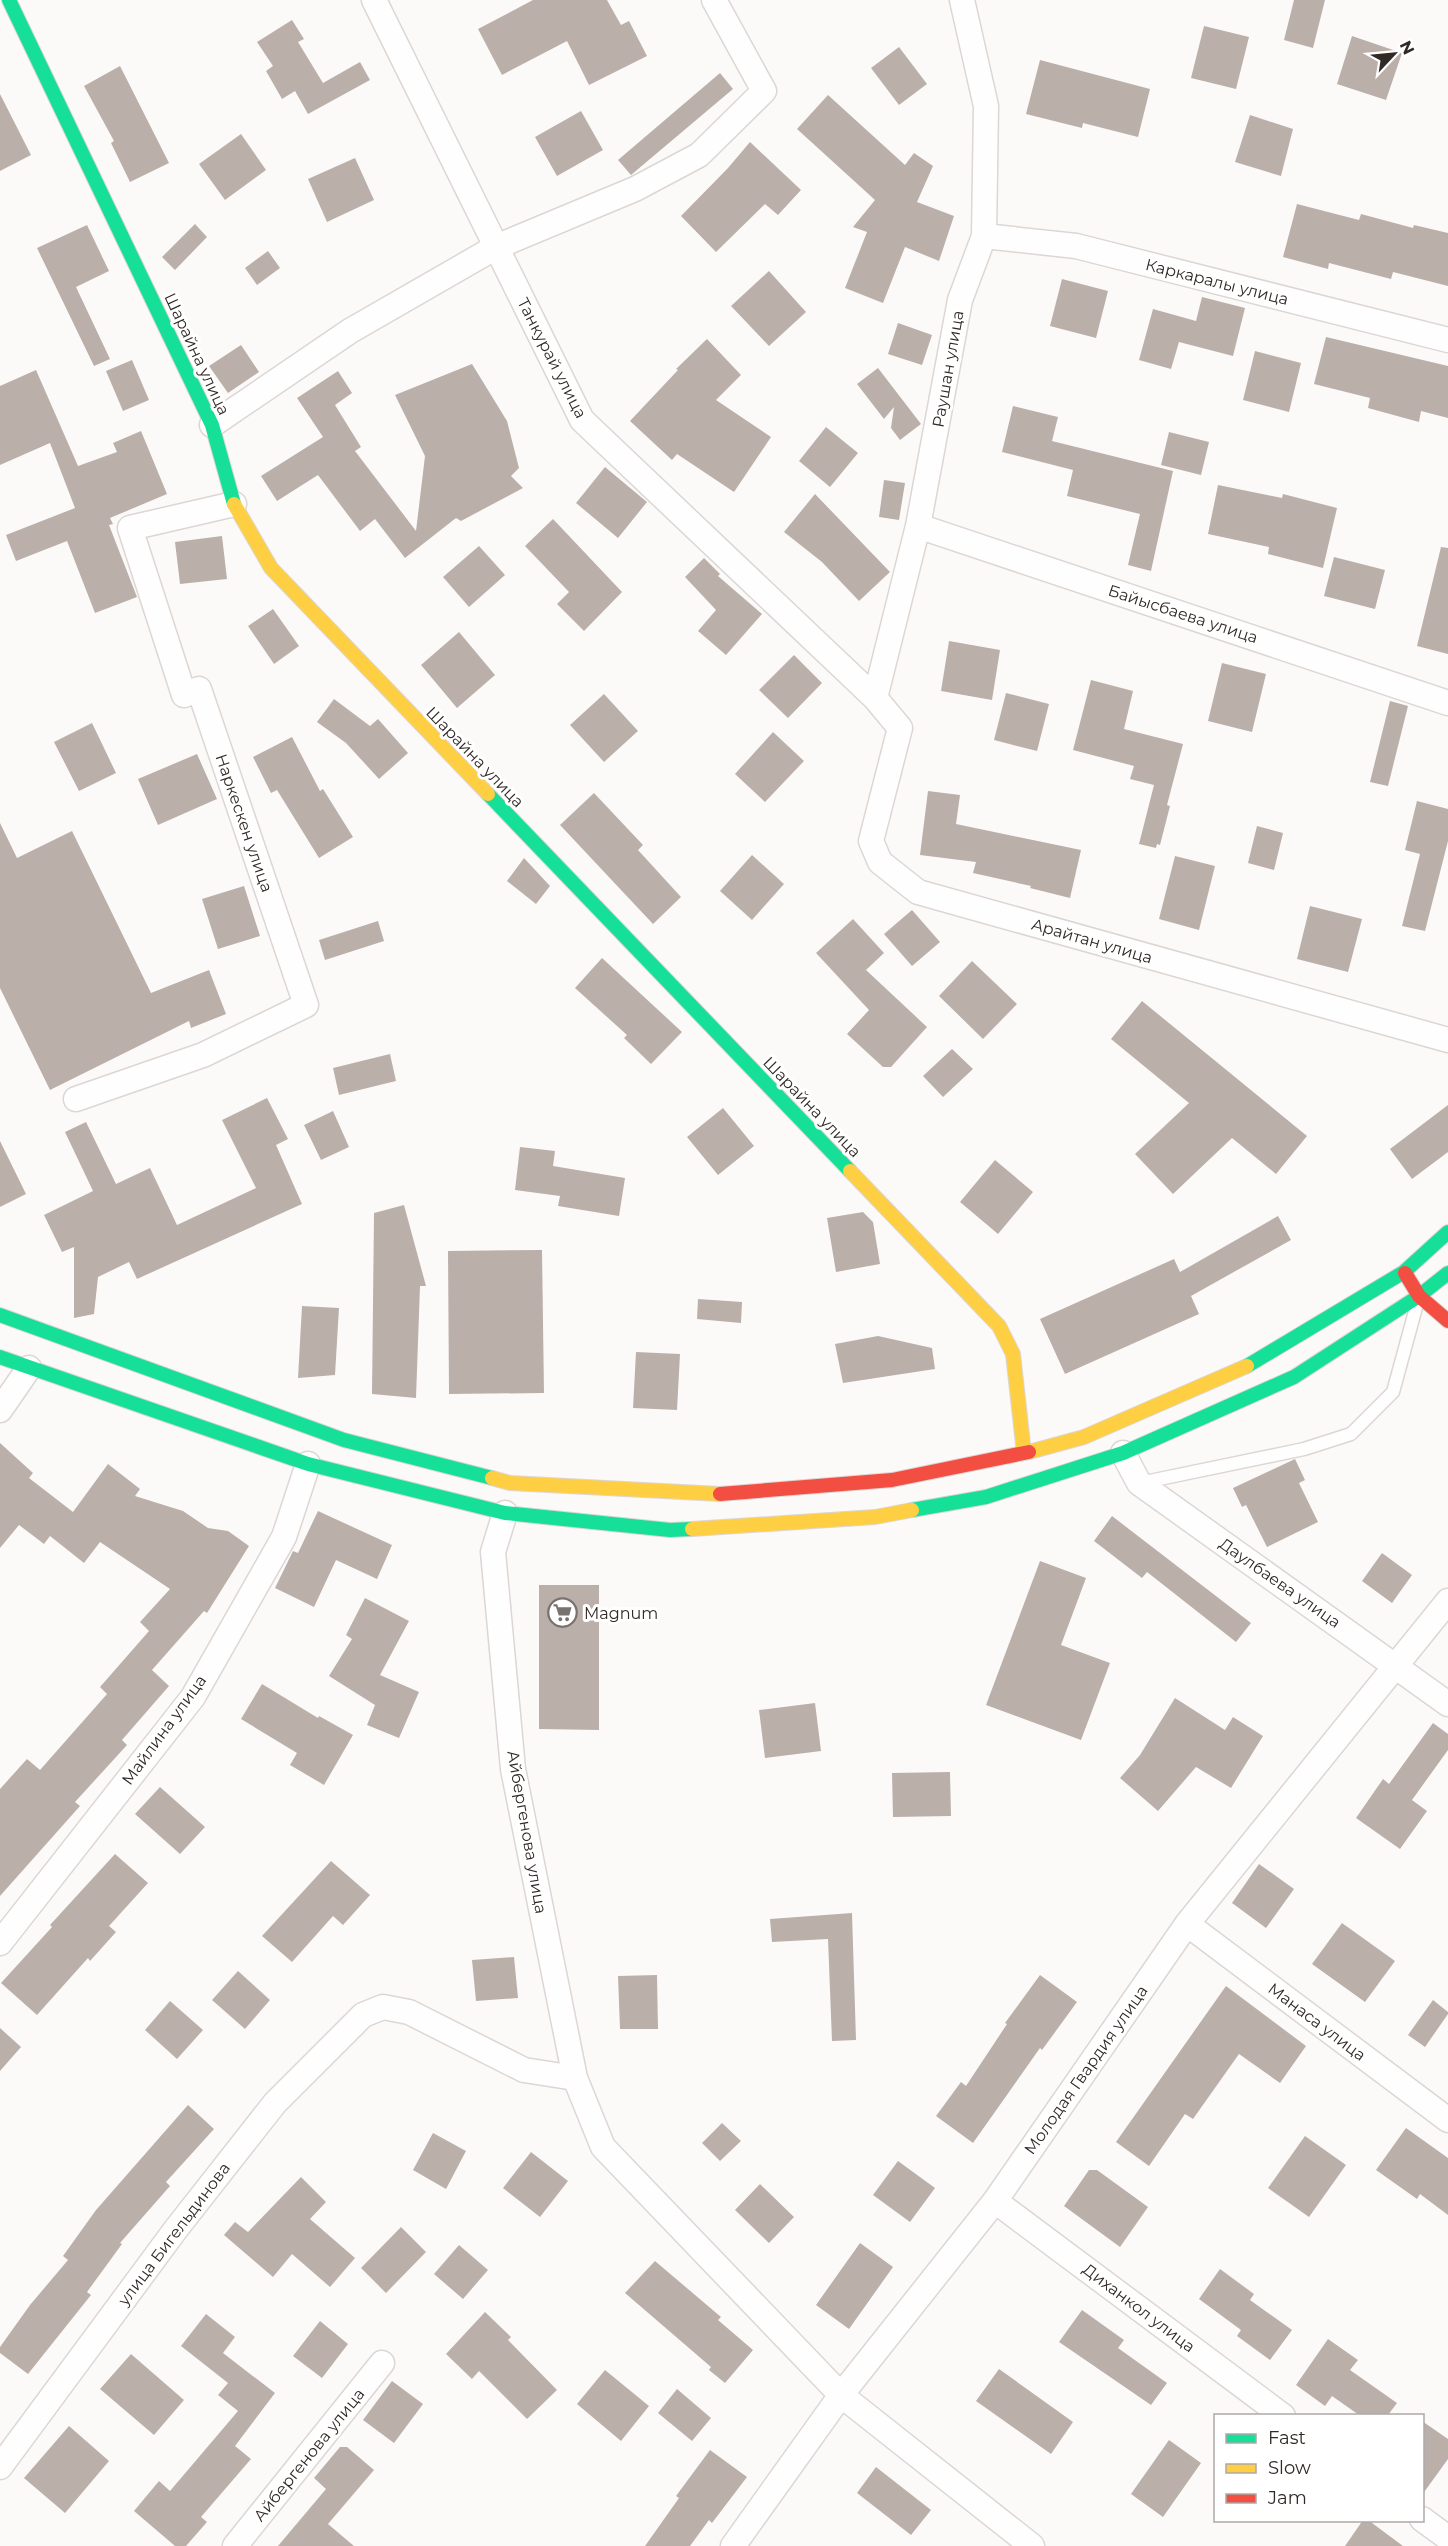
<svg xmlns="http://www.w3.org/2000/svg" width="1448" height="2546" font-family="Montserrat,sans-serif">
<style>
.building{fill:#bbafaa}
.lines{fill:none;stroke-linecap:round;stroke-linejoin:round}
.lane-casing{stroke:#dcd6d4;stroke-width:15}
.street-casing{stroke:#dcd6d4;stroke-width:27}
.fast-casing{stroke:#dcd6d4;stroke-width:16}
.slow-casing{stroke:#dcd6d4;stroke-width:16}
.jam-casing{stroke:#dcd6d4;stroke-width:16}
.lane{stroke:#fffefe;stroke-width:12}
.street{stroke:#fffefe;stroke-width:24}
.fast{stroke:#16e098;stroke-width:14}
.slow{stroke:#ffcf43;stroke-width:14}
.jam{stroke:#f24e42;stroke-width:14}
.labels{text-anchor:middle;dominant-baseline:central;stroke-width:6;stroke-linejoin:round;paint-order:stroke}
.street-label{font-size:16px;fill:#312926;stroke:#fff}
.poi-label{font-size:16px;fill:#312926;stroke:#fff;text-anchor:start}
</style>
<rect width="100%" height="100%" fill="#fcfaf8"/>
<path class="building" d="M533,0H607L621,25L629,21L647,56L589,85L567,41L502,75L478,29Z
M1294,0H1325L1313,48L1284,40Z
M292,20L304,39L298,42L323,83L360,62L370,80L308,114L295,91L282,99L266,71L273,66L257,42Z
M1204,26L1249,37L1236,89L1191,78Z
M1352,36L1402,53L1386,100L1337,84Z
M899,47L927,84L899,105L871,68Z
M1040,60L1150,89L1138,137L1083,123L1082,128L1026,114Z
M120,66L169,163L130,182L111,143L114,141L84,86Z
M720,73L733,89L631,175L618,160Z
M0,94L31,155L0,171Z
M828,95L905,165L914,153L933,166L917,202L954,216L939,261L905,247L883,303L845,288L867,232L853,227L875,200L797,129Z
M581,111L603,150L557,176L535,137Z
M1250,115L1293,129L1281,176L1235,162Z
M241,134L266,170L225,200L199,164Z
M750,142L801,190L778,215L765,204L716,252L681,216L728,168Z
M355,158L374,200L327,222L308,179Z
M1297,204L1359,220L1361,214L1413,228L1414,225L1448,233V286L1393,272L1391,279L1329,263L1328,269L1283,257Z
M195,224L207,237L175,270L162,257Z
M87,225L109,271L76,287L110,359L94,366L37,248Z
M268,251L280,268L257,285L245,268Z
M769,271L806,312L769,346L731,306Z
M1062,279L1108,291L1096,338L1050,326Z
M1202,297L1245,308L1233,356L1179,342L1171,369L1139,360L1153,309L1196,321Z
M898,323L932,335L922,365L888,354Z
M1326,337L1448,366V418L1421,411L1419,422L1368,408L1370,398L1314,384Z
M707,339L741,375L716,400L771,437L734,492L677,454L672,460L630,421L678,370L676,369Z
M241,345L259,372L228,393L209,366Z
M1255,351L1301,363L1289,412L1243,400Z
M132,360L149,400L123,411L106,371Z
M472,364L507,421L519,468L511,476L523,488L461,521L456,518L405,558L375,519L360,531L318,475L277,501L261,476L323,437L297,398L338,371L352,393L335,405L361,447L355,451L416,531L425,456L395,395Z
M878,368L921,424L900,440L891,428L894,407L884,419L857,384Z
M36,370L78,466L117,452L113,443L141,431L167,494L110,518L113,524L109,525L137,597L95,613L67,541L16,561L6,535L75,508L50,443L0,465V386Z
M1013,406L1058,417L1052,441L1173,471L1151,571L1128,565L1140,514L1067,496L1073,470L1002,452Z
M826,427L858,453L830,487L799,461Z
M1169,432L1209,442L1201,475L1161,465Z
M605,467L647,502L618,538L576,503Z
M884,480L905,483L899,520L879,517Z
M1218,485L1282,498L1283,494L1337,508L1323,568L1268,554L1269,547L1208,534Z
M815,494L890,572L859,601L822,562L784,532Z
M553,519L622,592L584,631L557,604L569,592L525,546Z
M222,536L227,579L180,584L175,542Z
M479,546L505,575L469,607L443,577Z
M1441,547L1448,548V654L1417,646Z
M1334,557L1385,570L1375,609L1324,596Z
M704,558L720,574L718,576L762,614L726,655L698,631L716,610L685,577Z
M273,609L299,646L274,664L248,626Z
M459,632L495,675L457,708L421,665Z
M949,641L1000,650L992,700L941,691Z
M794,655L822,683L788,718L759,690Z
M1222,663L1266,674L1252,732L1208,721Z
M1091,680L1133,691L1124,729L1183,744L1167,805L1170,806L1160,845L1157,844L1156,848L1139,844L1154,785L1130,779L1134,766L1073,750Z
M1006,693L1049,704L1037,751L994,740Z
M604,694L638,731L604,762L570,725Z
M334,699L370,726L378,719L408,753L379,779L346,743L317,722Z
M1390,701L1408,706L1388,786L1370,782Z
M92,723L116,773L79,791L54,742Z
M773,732L804,761L765,802L735,774Z
M292,737L320,791L323,789L353,837L319,858L277,790L271,793L253,757Z
M197,754L217,799L158,825L138,779Z
M928,791L960,795L956,824L1081,850L1070,898L1030,888L1031,886L973,873L976,862L920,855Z
M594,793L643,845L638,850L681,897L653,924L560,825Z
M1417,801L1448,809V841L1425,931L1402,926L1420,854L1405,850Z
M0,823L17,858L72,831L151,993L209,970L226,1014L191,1028L189,1021L50,1090L0,988Z
M1257,826L1283,833L1274,870L1248,863Z
M752,855L784,884L752,920L720,891Z
M1175,856L1215,866L1199,930L1159,919Z
M524,858L550,886L536,904L507,881Z
M244,886L260,936L218,949L202,899Z
M1310,906L1362,919L1348,972L1297,959Z
M912,910L940,942L912,966L884,934Z
M853,919L884,953L866,970L927,1027L891,1067H883L847,1034L869,1010L816,953Z
M378,921L384,941L325,960L319,940Z
M602,958L682,1032L651,1064L624,1038L627,1035L575,988Z
M972,961L1017,1004L983,1039L939,996Z
M1142,1001L1307,1136L1276,1174L1232,1138L1173,1194L1135,1154L1189,1103L1111,1039Z
M952,1049L973,1069L943,1097L923,1076Z
M390,1054L396,1081L339,1095L333,1068Z
M267,1098L288,1139L276,1145L302,1204L137,1279L129,1262L98,1277L94,1314L74,1318V1247L62,1252L44,1215L93,1191L65,1132L86,1122L116,1184L150,1168L177,1225L256,1188L222,1120Z
M1448,1105V1152L1412,1179L1390,1149Z
M723,1108L754,1146L718,1175L687,1137Z
M333,1111L349,1147L321,1160L304,1125Z
M0,1141L26,1194L0,1207Z
M520,1147L555,1151L553,1166L625,1178L619,1216L558,1206L560,1196L515,1190Z
M995,1160L1033,1192L998,1234L960,1202Z
M404,1205L426,1286H420L416,1398L372,1394L374,1213Z
M863,1212L873,1222L880,1264L836,1272L827,1218Z
M1278,1216L1291,1240L1191,1296L1199,1314L1065,1374L1040,1319L1174,1259L1180,1272Z
M542,1250L544,1393L449,1394L448,1251Z
M698,1299L742,1302L741,1323L697,1319Z
M302,1306L339,1308L335,1375L298,1378Z
M878,1336L932,1348L935,1369L843,1383L835,1344Z
M636,1352L680,1354L677,1410L633,1408Z
M0,1443L33,1473L29,1478L73,1512L108,1464L140,1489L135,1496L183,1511L208,1528L228,1531L249,1546L207,1613L204,1611L152,1670L169,1686L122,1740L127,1745L75,1802L80,1806L0,1896V1789L27,1759L40,1770L107,1694L100,1687L149,1631L140,1622L170,1589L100,1542L84,1563L50,1536L44,1544L19,1525L0,1548Z
M1295,1459L1305,1480L1299,1483L1318,1522L1267,1547L1246,1505L1242,1507L1233,1488Z
M318,1511L392,1545L377,1579L336,1560L314,1607L275,1588L293,1551L298,1553Z
M1112,1516L1251,1623L1236,1642L1147,1572L1142,1578L1094,1541Z
M1382,1553L1412,1575L1392,1603L1362,1581Z
M1040,1561L1086,1578L1061,1645L1110,1663L1081,1740L986,1705Z
M539,1585H599V1730L539,1729Z
M365,1598L409,1621L380,1675L419,1692L399,1738L367,1725L375,1705L329,1676L352,1639L346,1635Z
M262,1684L318,1718L319,1716L353,1735L324,1785L290,1765L297,1753L241,1719Z
M1175,1698L1225,1730L1233,1717L1263,1736L1231,1788L1196,1767L1158,1811L1120,1778L1140,1755Z
M815,1703L821,1751L765,1758L759,1710Z
M1433,1723L1448,1734V1750L1412,1800L1427,1811L1400,1849L1356,1818L1383,1779L1389,1784Z
M950,1772L951,1816L893,1817L892,1773Z
M160,1787L205,1827L180,1854L135,1814Z
M115,1854L148,1883L109,1926L116,1932L90,1961L88,1958L37,2015L1,1983L52,1927L50,1925Z
M331,1861L370,1895L343,1925L333,1916L292,1962L262,1936Z
M1259,1864L1294,1889L1266,1928L1232,1903Z
M852,1913L856,2040L832,2041L828,1939L772,1942L770,1919Z
M1342,1923L1395,1961L1365,2002L1312,1964Z
M514,1957L518,1998L476,2001L472,1960Z
M238,1971L270,2000L245,2029L212,2000Z
M657,1975L658,2029H620L618,1976Z
M1040,1975L1077,2002L1042,2050L1040,2048L973,2143L936,2116L961,2082L966,2086L1007,2024L1005,2023Z
M1226,1986L1306,2046L1280,2083L1239,2054L1193,2119L1185,2114L1149,2166L1116,2142Z
M1433,2000L1448,2012V2014L1425,2047L1408,2035Z
M170,2001L203,2030L177,2059L145,2030Z
M0,2028L21,2047L0,2071Z
M188,2105L214,2129L166,2182L170,2186L120,2243L122,2244L87,2292L91,2295L28,2374L0,2353V2347L30,2305L68,2260L63,2256L96,2210Z
M722,2123L741,2141L720,2161L702,2143Z
M1406,2128L1448,2158V2215L1420,2194L1417,2199L1376,2170Z
M433,2133L466,2151L446,2189L413,2170Z
M1305,2136L1346,2165L1309,2217L1268,2188Z
M531,2152L568,2181L540,2217L503,2188Z
M898,2161L935,2188L910,2222L873,2195Z
M1089,2170H1097L1148,2207L1120,2247L1064,2206Z
M301,2177L326,2202L310,2219L355,2258L330,2287L292,2254L273,2277L224,2235L235,2222L248,2232Z
M760,2184L794,2217L769,2243L735,2210Z
M401,2227L426,2252L386,2293L361,2268Z
M860,2243L893,2267L849,2329L816,2305Z
M459,2245L488,2270L463,2299L434,2274Z
M655,2261L721,2317L718,2320L753,2350L725,2383L709,2370L711,2367L625,2293Z
M1220,2269L1254,2294L1250,2300L1292,2330L1270,2360L1237,2336L1241,2330L1199,2299Z
M1082,2310L1124,2340L1118,2348L1167,2383L1151,2405L1059,2342Z
M485,2312L511,2337L508,2340L557,2390L527,2419L479,2371L472,2379L446,2354Z
M206,2314L235,2337L223,2353L275,2393L235,2446L251,2459L201,2517L207,2522L186,2546H175L134,2511L159,2481L170,2491L238,2411L218,2395L228,2383L181,2346Z
M320,2321L348,2344L322,2378L293,2356Z
M1328,2339L1358,2360L1350,2370L1397,2403L1388,2415H1359L1332,2396L1325,2406L1296,2385Z
M131,2354L184,2400L154,2435L100,2389Z
M999,2369L1073,2422L1051,2454L976,2401Z
M605,2370L649,2406L621,2441L577,2404Z
M392,2381L423,2404L394,2443L363,2420Z
M677,2389L711,2418L692,2441L658,2413Z
M1422,2421L1448,2439V2459L1422,2495Z
M69,2426L109,2461L65,2513L24,2478Z
M1169,2440L1201,2463L1163,2517L1131,2494Z
M340,2447H347L374,2470L328,2524L354,2546H278L326,2489L314,2478Z
M710,2450L747,2477L712,2523L709,2520L690,2546H645L679,2498L676,2496Z
M876,2467L931,2510L911,2535L857,2493Z
M1363,2520H1368L1403,2546H1345Z"/>
<g class="lines">
<defs>
<path id="lane" d="M1140,1483L1304,1449L1351,1434L1393,1392L1417,1304"/>
<path id="street" d="M374,0L582,420L875,698
M962,0L986,106L984,236L960,300L918,526L875,698L900,728L871,841L880,862L918,892L1448,1040
M984,236L1076,246L1448,340
M212,425L350,331L496,247L635,189L699,155L764,91L714,0
M918,526L1448,703
M76,1099L203,1055L306,1005L199,689L184,695L130,528L234,504
M0,1410L29,1368
M1123,1453L1139,1483L1448,1704
M505,1513L493,1552L513,1769L575,2078
M1187,1924L1448,2120
M0,1943L193,1697L284,1537L308,1464
M995,2201L1283,2416
M0,2467L176,2229L275,2103L363,2015L383,2007L409,2012L524,2070L575,2078L603,2147L841,2395L1032,2546
M1422,2519L1448,2538
M235,2546L382,2363
M733,2546L841,2395L995,2201L1187,1924L1448,1601"/>
<path id="fast" d="M9,0L212,425L234,504
M488,794L850,1171
M0,1315L344,1440L492,1478
M0,1357L308,1464L505,1513L670,1530L692,1529
M1247,1366L1404,1272L1448,1232
M912,1510L986,1497L1123,1453L1294,1377L1419,1296L1448,1273"/>
<path id="slow" d="M234,504L271,568L488,794
M850,1171L999,1326L1013,1354L1024,1453
M1029,1452L1084,1437L1247,1366
M492,1478L510,1483L720,1494
M692,1529L875,1517L912,1510"/>
<path id="jam" d="M1405,1273L1419,1296L1448,1321
M720,1494L892,1480L1029,1452"/>
</defs>
<use href="#lane" class="lane-casing"/>
<use href="#street" class="street-casing"/>
<use href="#fast" class="fast-casing"/>
<use href="#slow" class="slow-casing"/>
<use href="#jam" class="jam-casing"/>
<use href="#lane" class="lane"/>
<use href="#street" class="street"/>
<use href="#fast" class="fast"/>
<use href="#slow" class="slow"/>
<use href="#jam" class="jam"/>
</g>
<defs>
<symbol id="supermarket-ring" viewBox="-11 -11 22 22"><circle r="9.5" fill="#fff" stroke="#787270" stroke-width="1.5"/><path d="M-6-5.5h2.5l.6 2H6L4.5 2H-2.5L-4.4-4H-6ZM-1.5 3.2a1.3 1.3 0 1 0 .1 0ZM3 3.2a1.3 1.3 0 1 0 .1 0Z" fill="#787270"/></symbol>
</defs>
<g fill-rule="evenodd">
<use href="#supermarket-ring" x="546" y="1596" width="33" height="33"/>
</g>
<g class="labels">
<g class="street-label">
<text transform="translate(1217 282) rotate(14)">Каркаралы улица</text>
<text transform="translate(197 354) rotate(65)">Шарайна улица</text>
<text transform="translate(552 358) rotate(63)">Танкурай улица</text>
<text transform="translate(948 369) rotate(-80)">Раушан улица</text>
<text transform="translate(1183 614) rotate(18)">Байысбаева улица</text>
<text transform="translate(475 757) rotate(46)">Шарайна улица</text>
<text transform="translate(244 823) rotate(71)">Наркескен улица</text>
<text transform="translate(1092 941) rotate(16)">Арайтан улица</text>
<text transform="translate(812 1107) rotate(46)">Шарайна улица</text>
<text transform="translate(1280 1583) rotate(35)">Даулбаева улица</text>
<text transform="translate(164 1730) rotate(-54)">Майлина улица</text>
<text transform="translate(527 1832) rotate(80)">Айбергенова улица</text>
<text transform="translate(1317 2022) rotate(37)">Манаса улица</text>
<text transform="translate(1086 2070) rotate(-55)">Молодая Гвардия улица</text>
<text transform="translate(174 2234) rotate(-53)">улица Бигельдинова</text>
<text transform="translate(1139 2308) rotate(37)">Диханкол улица</text>
<text transform="translate(309 2455) rotate(-51)">Айбергенова улица</text>
</g>
<g class="poi-label">
<text x="584" y="1613">Magnum</text>
</g>
</g>
<rect x="1214" y="2414" width="210" height="108" fill="#ffffff" stroke="#ada9a8" stroke-width="1.5"/>
<rect x="1226" y="2434" width="30" height="9" fill="#16e098" stroke="#ada9a8" stroke-width="1.5"/>
<text x="1268" y="2444" font-size="18" fill="#312926">Fast</text>
<rect x="1226" y="2464" width="30" height="9" fill="#ffcf43" stroke="#ada9a8" stroke-width="1.5"/>
<text x="1268" y="2474" font-size="18" fill="#312926">Slow</text>
<rect x="1226" y="2494" width="30" height="9" fill="#f24e42" stroke="#ada9a8" stroke-width="1.5"/>
<text x="1268" y="2504" font-size="18" fill="#312926">Jam</text>
<g transform="translate(1394 54) rotate(64)" stroke="#ffffff" stroke-width="4.5" paint-order="stroke">
<path d="M0-4.5L10 22L0 15L-10 22Z" fill="#312926"/>
<text y="-9" font-size="16" font-weight="bold" text-anchor="middle" fill="#312926">N</text>
</g>
</svg>
